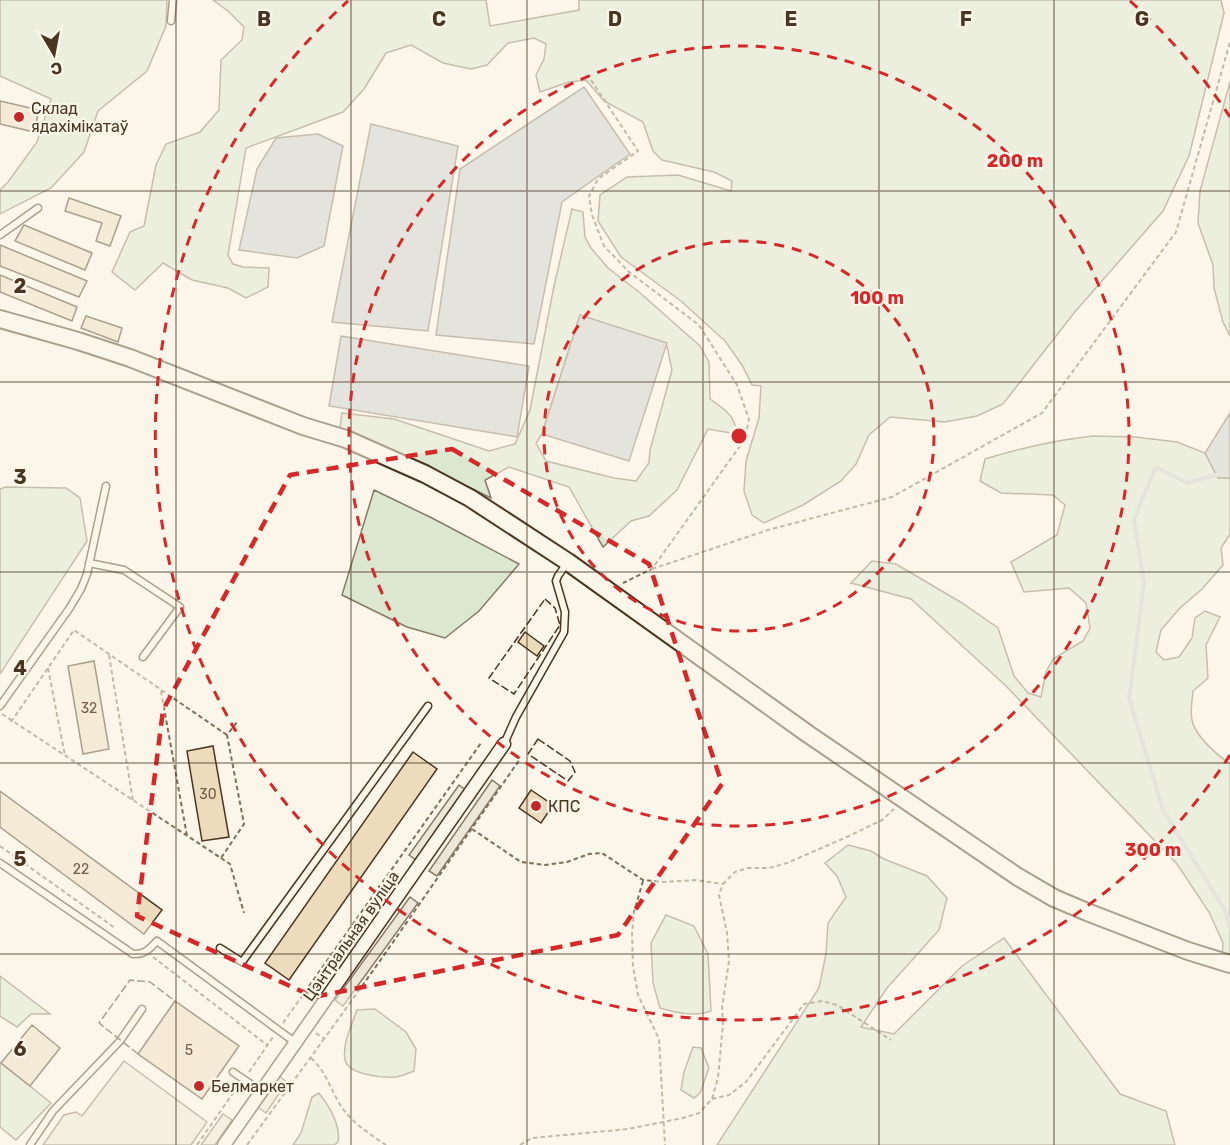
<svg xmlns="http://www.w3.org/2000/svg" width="1230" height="1145" font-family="Rubik,sans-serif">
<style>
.green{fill:#dce7d0;stroke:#887966;stroke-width:1.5;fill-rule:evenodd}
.parking{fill:#ede7d9;stroke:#887966;stroke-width:1.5}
.water{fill:#c9cecd;stroke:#887966;stroke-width:1.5}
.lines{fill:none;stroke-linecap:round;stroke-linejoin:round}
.stream{stroke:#c9cecd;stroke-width:4}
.building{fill:#ecdcbc;stroke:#4a3520;stroke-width:1.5}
.lane-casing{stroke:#4a3520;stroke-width:9}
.street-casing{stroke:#4a3520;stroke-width:15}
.secondary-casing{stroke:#4a3520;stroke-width:20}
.path{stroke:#7f6f5c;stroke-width:2;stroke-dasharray:4.5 3;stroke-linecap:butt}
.lane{stroke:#fbf6e9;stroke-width:6}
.street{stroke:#fbf6e9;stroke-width:12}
.secondary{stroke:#fbf6e9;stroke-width:16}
.fence{stroke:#4a3520;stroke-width:1.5;stroke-dasharray:8 3;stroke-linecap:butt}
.marked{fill:none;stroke:#d62828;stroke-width:4.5;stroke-dasharray:12 8;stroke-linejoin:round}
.grid{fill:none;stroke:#4a3520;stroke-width:1.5;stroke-opacity:0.55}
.ring{fill:none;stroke:#d62828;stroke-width:3;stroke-dasharray:10 8}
.poi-dot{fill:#c62828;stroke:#fbf6e9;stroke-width:2}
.labels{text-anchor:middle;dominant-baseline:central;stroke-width:4.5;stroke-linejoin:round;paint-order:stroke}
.number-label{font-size:14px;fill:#725f47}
.poi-label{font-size:16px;fill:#4a3520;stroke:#fbf6e9;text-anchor:start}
.street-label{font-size:16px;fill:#4a3520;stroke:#fbf6e9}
.grid-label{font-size:20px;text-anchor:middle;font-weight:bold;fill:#4a3520;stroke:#fbf6e9;stroke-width:4.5;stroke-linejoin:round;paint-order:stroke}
.centre{fill:#d62828;stroke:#fbf6e9;stroke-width:3}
.ring-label{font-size:18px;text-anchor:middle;font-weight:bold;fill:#d62828;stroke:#fbf6e9;stroke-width:4.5;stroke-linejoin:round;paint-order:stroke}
</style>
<rect width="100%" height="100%" fill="#fbf6e9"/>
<path class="green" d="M0,0H167L166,26L147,71L98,111L84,152L51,188L0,214V190L8,182L37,142L51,99L0,76Z
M213,0H486L490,26L579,10V0H1221L1224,13L1189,156L1163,211L1074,313L1003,404L977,416L945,422L890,417L869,435L856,464L841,481L803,505L764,523L752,515L744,491L746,461L759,418L761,386L752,385L742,365L725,341L681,301L621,257L598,221L600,195L627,177L678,175L731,191L732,181L714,172L662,160L653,151L643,122L604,101L586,80L569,82L540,92L536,75L544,59L546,44L534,38L508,43L487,65L471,69L443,63L411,45L386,53L364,89L343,112L246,148L228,255L233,264L243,267L269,268L268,287L246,298L228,288L192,280L163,263L135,290L112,272L130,232L144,226L156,165L166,144L200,132L219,110L221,60L242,40L244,27L228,11Z
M1230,82V336L1223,322L1214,288L1213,265L1198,223L1200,191Z
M572,209L583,212L585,237L591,248L608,268L639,292L700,346L709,362L710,399C724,409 735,415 737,434L708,429L677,490L649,516L631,521L603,547L569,487L509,467L485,480L491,498L438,472L365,444L340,428L342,413L394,419L489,451L515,444L530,410L554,286ZM580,315L667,346L672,370L650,450L649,463L636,481L614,478L546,461L536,443L542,434Z
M1093,436L1135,437L1177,442L1205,453L1218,478H1230V534L1221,548L1223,565L1202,589L1180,608L1161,630L1156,652L1164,660L1179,657L1192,638L1195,618L1205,611L1220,617L1206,645L1208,678L1193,691C1192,701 1190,711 1192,720C1195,736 1217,755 1230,764V959L1222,956L1223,943L1209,912L1177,864L1005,685L911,599L851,583L872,561L896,564L962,603L998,628L1014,676L1028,693L1041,697L1046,672L1053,659L1083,641L1090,628L1086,603L1069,588L1024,592L1011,562L1057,535L1065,505L1053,495L1001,493L980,481L985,459C1021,448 1056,440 1093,436Z
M6,487L66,488L80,498L87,541L0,674V489Z
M374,490L432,518L519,564L479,611L445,638L407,627L342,595Z
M848,845L871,851L884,859L927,876L947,898L939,930L887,988L861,1027L894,1034L962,966L1004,938L1120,1094L1166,1111L1175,1145H717L819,988L826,954L828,923L846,897L837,876L825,863Z
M666,915L694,926L708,954L711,1011C695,1017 677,1013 660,1008L653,983L651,943Z
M0,976L50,1014H31L17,1027L0,1016Z
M375,1009L406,1032L416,1049L414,1071C408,1073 402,1076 396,1077C383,1078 349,1075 345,1060C342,1043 352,1025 357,1010Z
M693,1047L701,1048L709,1068L700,1093L694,1098L681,1090L684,1072Z
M0,1062L51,1103L16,1140L0,1127Z
M319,1093C329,1106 341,1125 338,1142L334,1145H293L301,1133L312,1097Z"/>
<path class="parking" d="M492,780L500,786L437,876L429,871Z
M459,785L468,792L418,861L409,855Z
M410,897L418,903L343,1006L335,1000Z
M124,1061L207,1122L191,1145H43L64,1115L76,1112L82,1116Z
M279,1076L287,1082L266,1113L258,1107Z
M223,1114L232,1120L215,1145H201Z"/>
<path class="water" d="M584,87L630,154L562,202L534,344L436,335L460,169Z
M371,124L458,146L428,331L332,322Z
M318,134L343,146L324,246L297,258L239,250L257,169L276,138Z
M580,315L667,343L629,461L542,434Z
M341,336L529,366L517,437L329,406Z
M1230,413V478H1218L1205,453Z"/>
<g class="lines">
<path class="stream" d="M1220,474L1187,483L1156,467L1134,519L1144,583L1129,698L1163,810L1227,914L1230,929"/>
</g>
<path class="building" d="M0,101L39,110L34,132L0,124Z
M69,198L121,216L110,246L96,241L102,223L65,211Z
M24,225L92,253L85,270L15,241Z
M0,245L87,281L79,297L0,266Z
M0,275L77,307L72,321L0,292Z
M86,316L122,328L118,342L81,328Z
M525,632L544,646L537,656L518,642Z
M94,661L109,749L83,754L68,666Z
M213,746L229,837L202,841L187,751Z
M413,752L437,769L289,980L265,963Z
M531,790L553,805L541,823L519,808Z
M0,791L162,910L144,934L0,827Z
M175,1001L239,1046L202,1099L138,1054Z
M32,1025L60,1048L30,1086L1,1063Z"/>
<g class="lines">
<defs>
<path id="lane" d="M171,21L173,0
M0,235L38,208
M89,563L124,570L180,607L143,657
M0,706L69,609L81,589L87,574L106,486
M504,744L516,717L564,632L565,612L556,581L558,576L567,563
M0,863L133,954C145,955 149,949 157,941L296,1043
M220,948L242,962L428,706
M233,1072L261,1091
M30,1145L53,1111L120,1041L142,1009"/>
<path id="street" d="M224,1145L504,744"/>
<path id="secondary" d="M0,319L78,341L130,358L303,426L346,439L425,474L470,498L568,562L808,734L1018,877L1054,898L1087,912L1188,951L1230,964"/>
</defs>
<use href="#lane" class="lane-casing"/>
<use href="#street" class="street-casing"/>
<use href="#secondary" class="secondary-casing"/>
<path class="path" d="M591,80L638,151L598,179L589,196L592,215L604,246L629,272L699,325L737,385L749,419L745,439L652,569L623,583
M652,569L768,530L892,497L1042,413L1176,232L1230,42
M109,655L133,801
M48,668L65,756
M161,691L187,836
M2,714L221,858L244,824L227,735L237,722
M11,722L74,630L227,735
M472,829L521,862L545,865L567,862L589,854L602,853L643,880L664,882L695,880L723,884
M0,846L115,928
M221,858L230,864L244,913
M643,881L634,912L632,934L633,966L638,995L659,1039L665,1145
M153,957L267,1045
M283,1023L481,743
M316,1033L324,1039L382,958L520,759L514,753
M311,1058C327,1072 331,1092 343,1109C354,1124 371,1135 386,1145
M249,1072L273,1037
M712,1099L729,1095L746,1082L804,1004L822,1001L837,1005L891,1040
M197,1145L238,1086
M247,1145L324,1039
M520,1145L532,1138L628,1129L683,1118L699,1113L712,1099L718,1078L723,1024L722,1008L729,961L727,933L719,895L723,884L735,872L748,868H769L787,863L849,836L882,820L894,809"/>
<use href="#lane" class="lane"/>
<use href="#street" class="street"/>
<use href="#secondary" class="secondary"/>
<path class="fence" d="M545,599L555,608L560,625L514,694L489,678Z
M538,739L570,761L575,772L568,781L528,754Z
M138,1054L99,1023L130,980L150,982L175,1001"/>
</g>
<path d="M0 0H1230V1145H0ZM452,449L649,564L722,784L618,935L314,997L137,916L163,710L290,475Z" fill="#fbf6e9" fill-opacity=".55" fill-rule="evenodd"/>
<path class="marked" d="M452,449L649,564L722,784L618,935L314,997L137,916L163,710L290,475Z"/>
<path class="grid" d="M176,0V1145M351,0V1145M527,0V1145M703,0V1145M879,0V1145M1054,0V1145M0,191H1230M0,382H1230M0,572H1230M0,763H1230M0,954H1230"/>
<g class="ring">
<circle cx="739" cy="436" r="195"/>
<circle cx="739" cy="436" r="390"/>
<path d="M1230 755A585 585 0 1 1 348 1M1130 1A585 585 0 0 1 1230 117"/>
</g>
<g class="poi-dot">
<circle cx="19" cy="117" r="6"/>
<circle cx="536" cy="806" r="6"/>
<circle cx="199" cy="1086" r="6"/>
</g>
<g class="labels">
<g class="number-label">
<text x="89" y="708">32</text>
<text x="208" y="794">30</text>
<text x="81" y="869">22</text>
<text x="189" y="1050">5</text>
</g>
<g class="poi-label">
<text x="31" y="108">Склад<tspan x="31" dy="18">ядахімікатаў</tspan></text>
<text x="548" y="806">КПС</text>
<text x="211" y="1086">Белмаркет</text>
</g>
<g class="street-label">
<text transform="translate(351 936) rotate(-55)">Цэнтральная вуліца</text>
</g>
</g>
<g class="grid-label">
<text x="264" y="26">B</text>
<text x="439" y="26">C</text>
<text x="615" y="26">D</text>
<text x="791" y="26">E</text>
<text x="966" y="26">F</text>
<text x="1142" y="26">G</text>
<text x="20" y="293">2</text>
<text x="20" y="484">3</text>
<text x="20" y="675">4</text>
<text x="20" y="866">5</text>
<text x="20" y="1056">6</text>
</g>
<circle cx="739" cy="436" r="9" class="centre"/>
<g class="ring-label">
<text x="1015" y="167">200 m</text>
<text x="877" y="304">100 m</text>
<text x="1153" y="856">300 m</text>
</g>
<g transform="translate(54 54) rotate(170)" stroke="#fbf6e9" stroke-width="4.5" paint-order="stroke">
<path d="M0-4.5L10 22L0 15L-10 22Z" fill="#4a3520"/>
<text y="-9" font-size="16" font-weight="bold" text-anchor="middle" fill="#4a3520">С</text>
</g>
</svg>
